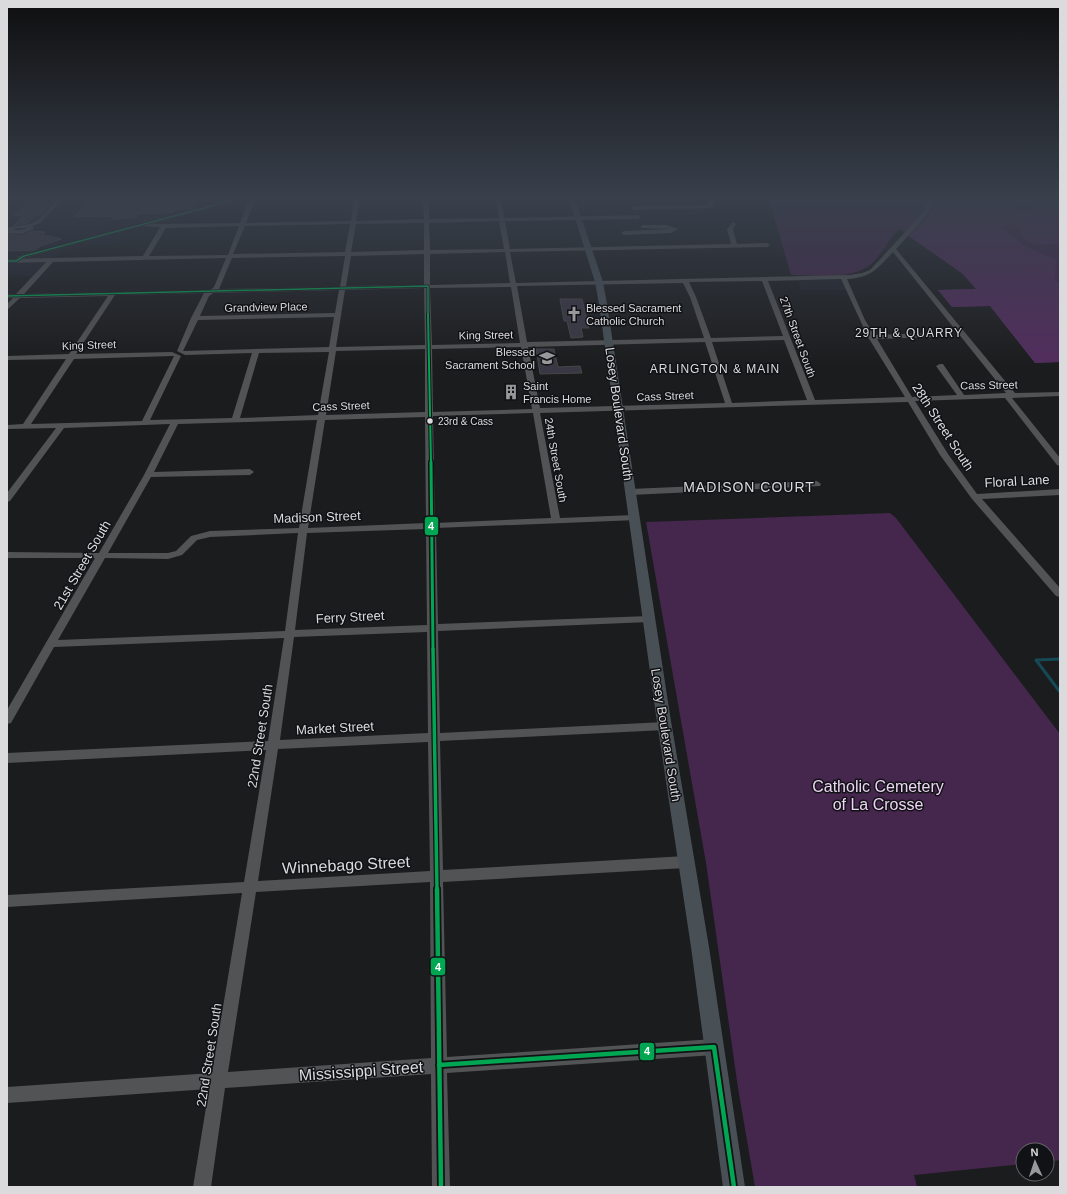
<svg xmlns="http://www.w3.org/2000/svg" width="1067" height="1194" font-family="Helvetica,sans-serif">
<style>
.built{fill:#1e2128}
.green{fill:#45264d}
.forest{fill:#522d5d}
.lines{fill:none;stroke-linecap:round;stroke-linejoin:round}
.stream{stroke:#164956;stroke-width:3}
.building{fill:#3a3744;stroke:#464647}
.minor{fill:#525354;fill-rule:evenodd}
.major{fill:#485056;fill-rule:evenodd}
.bus-1-far4-casing{stroke:#111215;stroke-width:3}
.bus-1-far3-casing{stroke:#111215;stroke-width:4}
.bus-1-far2-casing{stroke:#111215;stroke-width:6}
.bus-1-far1-casing{stroke:#111215;stroke-width:6}
.bus-1-casing{stroke:#111215;stroke-width:8}
.bus-1-far4{stroke:#00a651;stroke-width:1.5}
.bus-1-far3{stroke:#00a651;stroke-width:2}
.bus-1-far2{stroke:#00a651;stroke-width:3}
.bus-1-far1{stroke:#00a651;stroke-width:3.5}
.bus-1{stroke:#00a651;stroke-width:4.5}
.bus-dot{fill:#dbdbde;stroke:#111215;stroke-width:1.5}
.labels{text-anchor:middle;dominant-baseline:central;stroke-width:3;stroke-linejoin:round;paint-order:stroke}
.far-bus-label{font-size:10px;fill:#dbdbde;stroke:#111215;text-anchor:start}
.far-street-label{font-size:11px;fill:#dbdbde;stroke:#111215}
.far-poi-label{font-size:11px;fill:#dbdbde;stroke:#111215;text-anchor:start}
.far-neighbourhood-label{font-size:12px;letter-spacing:1px;fill:#dbdbde;stroke:#111215}
.street-label{font-size:13px;fill:#dbdbde;stroke:#111215}
.neighbourhood-label{font-size:14px;letter-spacing:1px;fill:#dbdbde;stroke:#111215}
.near-park-label{font-size:16px;fill:#edd3f4;stroke:#111215}
.near-street-label{font-size:16px;fill:#dbdbde;stroke:#111215}
.line-badge{stroke:#111215;stroke-width:1.5}
.badge-label{font-size:11px;text-anchor:middle;font-weight:bold;fill:#fff}
</style>
<rect width="100%" height="100%" fill="#1b1c1d"/>
<path class="built" d="M7,199H235L7,259Z
M126,231L117,243L81,244V243Z
M73,245H77L72,251H61L55,258H49L32,276H7V262L25,259L27,257Z
M840,279L846,290H801L798,280Z"/>
<path class="green" d="M769,199H1060V362L1035,363L990,306L952,307L938,290L976,289L963,274L907,235L908,233L898,229C890,239 884,250 876,259C857,282 818,275 791,275Z
M890,513L896,518L1060,734V1160L1047,1162V1150H1023V1164L914,1175L917,1187H755L738,1088L706,863L646,522Z"/>
<path class="forest" d="M943,199L992,201L1023,211L1033,210L1044,205L1046,199H1060V244C1051,244 1036,246 1027,241C1017,235 1023,223 1006,225L1002,228L1024,246L1056,260L1055,280L1060,283V362L1035,363L990,306L952,307L938,290L976,289L963,274L908,235C923,230 930,213 939,200Z"/>
<g class="lines">
<path class="stream" d="M1060,659L1036,660L1060,692"/>
</g>
<path class="building" d="M171,199L199,200L194,208L175,210L173,212L164,213L138,214L135,218L112,219L114,217L103,216L74,217L88,201Z
M27,203H51L40,216H35L28,223L14,225L23,216H14Z
M33,231L45,232L42,236H50L61,239L40,246L35,250L7,251V234L21,236Z
M560,299H582L589,328H581L583,337L571,338L567,321H564Z
M536,349H554L558,367L580,366L582,373L540,374Z"/>
<g class="lines">
<path class="minor" d="M58,199H63L40,223L33,226L34,229L21,234L7,233V228C16,225 21,226 29,224C40,222 50,207 58,199ZM18,228H28L20,230H12Z
M233,199H242L152,224L240,223L249,199L255,200L246,223L351,221L354,199H360L356,221L424,219L423,199H429V219L499,218L496,199H501L504,218L638,215L641,217L638,219L505,221L510,249L731,244L727,229L733,222L736,224L733,229L737,244L767,243L770,245L767,247L510,252L516,283L850,275L862,273L870,270L922,214L930,199H935L926,216L896,249L1015,393L1060,392V396L1012,398L1060,458V466L1057,465L1005,398L915,401L948,454L977,494L1060,489V495L982,499L1060,588V597L1056,596L972,499L940,455L908,402L540,413L560,518L634,515L639,518L637,520L436,528L438,624L649,616L654,619L649,622L438,631L440,733L665,722L669,723L671,726L669,729L665,730L440,741L443,870L686,856L691,858L693,862L691,866L686,868L443,882L447,1057L714,1039L719,1042L722,1047L719,1052L714,1055L447,1073L450,1187H432L431,1074L225,1088L211,1187H193L209,1089L7,1103V1087L212,1073L242,893L7,907V895L244,882L266,750L7,763V753L268,741L284,638L54,647L11,723L7,724V710L95,558H7V552L99,553L144,475L170,424L64,428L10,501L7,502V493L56,428L7,429V425L23,424L66,359L7,360V356L69,354L108,296L20,298L7,310V304L13,298H7V294H16L46,262L7,263V259L143,256L160,227L142,226L20,259L17,257ZM499,221L504,249L430,250L429,223ZM424,223V250L351,252L356,224ZM350,224L345,252L233,254L245,226ZM239,226L228,255L149,256L166,228ZM505,252L510,283L430,285V254ZM893,252L1006,393L964,395L943,364H940L936,366L957,395L912,397L877,339L933,337L936,335L933,333L874,335L865,320L847,279C871,278 878,268 893,252ZM424,254V285L346,286L351,256ZM345,256L340,287L219,289L232,258ZM226,258L214,287L210,290L24,294L53,262ZM841,279L868,337L905,397L815,400L768,281ZM762,281L783,336L711,338L696,297L689,282ZM683,283L690,297L704,338L527,342L517,286ZM511,287L520,343L432,345L430,288ZM424,288L425,345L336,347L345,290ZM339,290L335,313L200,316L209,296L213,293ZM204,293L191,318L177,351L185,355L252,353L232,418L150,420L181,356L172,352L76,354L115,295ZM334,317L329,347L183,351L198,320ZM784,340L807,400L732,403L712,342ZM705,342L725,403L540,408L528,347ZM521,347L532,409L433,412L432,349ZM425,349V412L326,415L336,351ZM329,352L318,415L240,418L259,353ZM172,356H174L142,421L31,424L74,359ZM533,413L551,518L435,523L433,416ZM425,417L426,523L308,528L325,420ZM317,420L299,528L210,531L191,536L176,551L168,553H108L151,477L250,475L254,472L250,469L154,472L178,424ZM426,529L427,625L295,630L307,533ZM298,533L285,631L58,640L105,558L168,559L182,555L197,540L210,537ZM427,632L428,733L280,740L294,637ZM428,742L430,871L258,881L278,749ZM430,882L431,1058L228,1072L256,892Z
M707,199H713L714,205L711,208L634,210L631,208L634,206L708,205Z
M643,225H667L678,229L671,233L624,235L621,233L624,231L670,229L641,228V226Z
M817,481L821,484L820,486L630,495L626,492L630,489Z"/>
<path class="major" d="M569,199H575L603,282L607,304L670,715L709,947L745,1187H723L691,947L656,715L599,304L595,282Z"/>
<defs>
<path id="bus-1-far4" d="M7,261H16L24,256L238,199
M7,296L428,286V315"/>
<path id="bus-1-far3" d="M428,314L431,463"/>
<path id="bus-1-far2" d="M431,462L433,650"/>
<path id="bus-1-far1" d="M433,649L437,890"/>
<path id="bus-1" d="M437,889L441,1187
M439,1065L714,1047L734,1187"/>
</defs>
<use href="#bus-1-far4" class="bus-1-far4-casing"/>
<use href="#bus-1-far3" class="bus-1-far3-casing"/>
<use href="#bus-1-far2" class="bus-1-far2-casing"/>
<use href="#bus-1-far1" class="bus-1-far1-casing"/>
<use href="#bus-1" class="bus-1-casing"/>
<use href="#bus-1-far4" class="bus-1-far4"/>
<use href="#bus-1-far3" class="bus-1-far3"/>
<use href="#bus-1-far2" class="bus-1-far2"/>
<use href="#bus-1-far1" class="bus-1-far1"/>
<use href="#bus-1" class="bus-1"/>
</g>
<linearGradient id="sky" x2="0" y2="1"><stop stop-color="#0f0f10"/><stop offset="0.54" stop-color="#39404c"/><stop offset="1" stop-color="#39404c" stop-opacity="0"/></linearGradient>
<rect width="1067" height="367" fill="url(#sky)"/>
<defs>
<symbol id="church-bare" viewBox="-9 -9 18 18"><path d="M-1.2-6h2.4v3.5h3.3v2.4h-3.3V6h-2.4V-.1h-3.3v-2.4h3.3Z" fill="#98989a" stroke="#111215" stroke-width="2.5" paint-order="stroke"/></symbol>
<symbol id="school-bare" viewBox="-9 -9 18 18"><path d="M0-5L7-2L0 1L-7-2ZM-4 1L0 2.5L4 1V4Q0 6-4 4Z" fill="#98989a" stroke="#111215" stroke-width="2.5" paint-order="stroke"/></symbol>
<symbol id="building-bare" viewBox="-9 -9 18 18"><path d="M-4-6H4V6H1V3H-1V6H-4ZM-2.5-4.3h1.7v1.8h-1.7ZM.8-4.3h1.7v1.8H.8ZM-2.5-1h1.7V.8h-1.7ZM.8-1h1.7V.8H.8Z" fill="#98989a" stroke="#111215" stroke-width="2.5" paint-order="stroke"/></symbol>
</defs>
<g fill-rule="evenodd">
<use href="#church-bare" x="563" y="303" width="22" height="22"/>
<use href="#school-bare" x="536" y="347" width="22" height="22"/>
<use href="#building-bare" x="500" y="381" width="22" height="22"/>
</g>
<circle class="bus-dot" cx="430" cy="421" r="3.5"/>
<g class="labels">
<g class="far-bus-label">
<text x="438" y="421">23rd &amp; Cass</text>
</g>
<g class="far-street-label">
<text transform="translate(266 307) rotate(-1)">Grandview Place</text>
<text transform="translate(486 335) rotate(-1)">King Street</text>
<text transform="translate(798 337) rotate(70)">27th Street South</text>
<text transform="translate(89 345) rotate(-2)">King Street</text>
<text transform="translate(989 385) rotate(-1)">Cass Street</text>
<text transform="translate(665 396) rotate(-2)">Cass Street</text>
<text transform="translate(341 406) rotate(-2)">Cass Street</text>
<text transform="translate(556 460) rotate(80)">24th Street South</text>
</g>
<g class="far-poi-label">
<text x="586" y="308">Blessed Sacrament<tspan x="586" dy="13">Catholic Church</tspan></text>
<text x="535" y="352" text-anchor="end">Blessed<tspan x="535" dy="13">Sacrament School</tspan></text>
<text x="523" y="386">Saint<tspan x="523" dy="13">Francis Home</tspan></text>
</g>
<g class="far-neighbourhood-label">
<text x="909" y="333">29TH &amp; QUARRY</text>
<text x="715" y="369">ARLINGTON &amp; MAIN</text>
</g>
<g class="street-label">
<text transform="translate(619 414) rotate(82)">Losey Boulevard South</text>
<text transform="translate(943 427) rotate(57)">28th Street South</text>
<text transform="translate(1017 481) rotate(-3)">Floral Lane</text>
<text transform="translate(317 517) rotate(-2)">Madison Street</text>
<text transform="translate(82 565) rotate(-60)">21st Street South</text>
<text transform="translate(350 617) rotate(-3)">Ferry Street</text>
<text transform="translate(335 728) rotate(-3)">Market Street</text>
<text transform="translate(666 735) rotate(81)">Losey Boulevard South</text>
<text transform="translate(260 736) rotate(-81)">22nd Street South</text>
<text transform="translate(209 1055) rotate(-81)">22nd Street South</text>
</g>
<g class="neighbourhood-label">
<text x="749" y="487">MADISON COURT</text>
</g>
<g class="near-park-label">
<text x="878" y="786">Catholic Cemetery<tspan x="878" dy="18">of La Crosse</tspan></text>
</g>
<g class="near-street-label">
<text transform="translate(346 865) rotate(-3)">Winnebago Street</text>
<text transform="translate(361 1071) rotate(-4)">Mississippi Street</text>
</g>
</g>
<g class="line-badge">
<rect x="424" y="516" width="15" height="20" rx="4" fill="#00a651"/>
<rect x="430" y="957" width="16" height="19" rx="4" fill="#00a651"/>
<rect x="639" y="1042" width="16" height="19" rx="4" fill="#00a651"/>
</g>
<g class="badge-label">
<text x="431" y="530">4</text>
<text x="438" y="971">4</text>
<text x="647" y="1055">4</text>
</g>
<rect width="1067" height="1194" fill="none" stroke="#dbdbde" stroke-width="16"/>
<g transform="translate(1035 1162) rotate(357)"><circle r="19" fill="#111215" stroke="#626265"/>
<path d="M0-3L7 15L0 10L-7 15Z" fill="#98989a"/>
<text y="-6" font-size="11" font-weight="bold" text-anchor="middle" fill="#dbdbde">N</text>
</g>
</svg>
